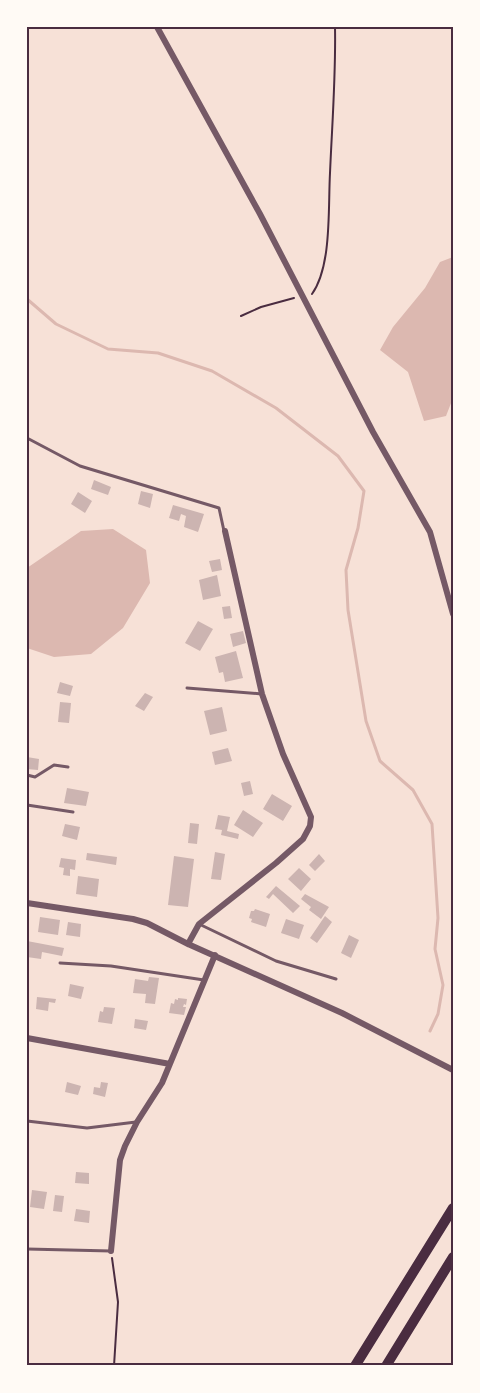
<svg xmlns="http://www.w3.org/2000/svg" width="480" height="1393" font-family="'Nunito Sans',sans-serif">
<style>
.water{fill:#dcb8b0}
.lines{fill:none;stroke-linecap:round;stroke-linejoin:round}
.stream{stroke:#dcb8b0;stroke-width:3}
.building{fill:#ccb4b1}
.path{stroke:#4a2c40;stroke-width:2}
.service{stroke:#755966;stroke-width:3}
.minor{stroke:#755966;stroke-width:6}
.motorway{stroke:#4a2c40;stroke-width:10}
.neatline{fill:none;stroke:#4a2c40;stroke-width:2}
</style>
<rect width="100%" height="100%" fill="#f7e1d7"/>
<path class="water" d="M453,257V398L446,416L424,421L408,372L380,350L393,327L425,288L440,262Z
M113,529L146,550L150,583L123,628L91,654L54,657L27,648V568L81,531Z"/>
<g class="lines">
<path class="stream" d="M27,299L56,324L108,349L158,353L212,371L276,408L338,456L364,491L358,528L346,570L348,610L366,721L380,761L413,790L432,824L438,918L435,949L443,985L438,1014L430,1031"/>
</g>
<path class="building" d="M94,480L111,487L108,495L91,489Z
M141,491L153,494L150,508L138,504Z
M78,492L92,501L85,513L71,504Z
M173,505L204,514L198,532L184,527L186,516L181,514L179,521L169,518Z
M220,559L222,570L212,572L209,561Z
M217,575L221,596L203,600L199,580Z
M230,606L232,618L224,619L222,607Z
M198,621L213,629L200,651L185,643Z
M243,631L246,643L233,647L230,634Z
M236,651L243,678L225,682L223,672L219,673L215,657Z
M60,682L73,686L70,696L57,693Z
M145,693L153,697L144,711L135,706Z
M60,702L71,703L69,723L58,722Z
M222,707L227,731L210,735L204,711Z
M228,748L232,761L215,765L212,752Z
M27,757L39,759L38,770L27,769Z
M250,781L253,794L244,796L241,783Z
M67,788L89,792L86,806L64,803Z
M272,794L292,806L283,821L263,809Z
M243,810L263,823L253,837L234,825Z
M218,815L230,817L227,831L239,834L238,839L221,835L222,830L215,829Z
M190,823L199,824L197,844L188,843Z
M65,824L80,827L77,840L62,836Z
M215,852L225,854L221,880L211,879Z
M87,853L117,857L116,865L86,860Z
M319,854L325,861L315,871L309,865Z
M174,856L194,859L188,907L168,905Z
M61,858L76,860L75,870L70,869V876L63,875L64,868L59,867Z
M299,868L311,879L301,891L288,879Z
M78,876L99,879L97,897L76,894Z
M276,886L300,906L293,913L273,894L269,899L266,897Z
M305,894L329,907L321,919L309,910L311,907L301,899Z
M255,909L270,914L266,927L251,922L252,919L249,918L251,911H254Z
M325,916L332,922L317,943L310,938Z
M40,917L60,920L58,935L38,932Z
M286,919L304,925L299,939L281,933Z
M68,922L81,924L80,937L66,935Z
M349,935L359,940L351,958L341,953Z
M27,941L64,948L62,956L42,952L41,959L27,957Z
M149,977L159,978L155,1004L145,1003L146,994L133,993L135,979L148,981Z
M70,984L84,987L81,999L68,996Z
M37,997L56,999L55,1003L49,1002L48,1011L36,1009Z
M178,998L187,999L186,1005L184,1004L183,1007H186L184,1015L169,1013L171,1003L174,1004L175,999L178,1000Z
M104,1007L115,1008L112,1024L98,1022L100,1011L103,1012Z
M135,1019L148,1021L146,1030L134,1028Z
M67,1082L81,1086L78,1095L65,1092Z
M101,1082L108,1083L105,1097L93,1094L94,1087L100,1088Z
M76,1172L89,1173V1184L75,1183Z
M32,1190L47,1192L44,1209L30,1207Z
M55,1195L64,1196L62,1212L53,1211Z
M76,1209L90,1211L89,1223L74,1221Z"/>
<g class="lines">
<path class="path" d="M312,294C332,266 328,208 330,173C332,125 336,76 335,27
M241,316L261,307L294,298
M112,1258L118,1302L114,1366"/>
<path class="service" d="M27,438L80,466L219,508L224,531
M187,688L262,694
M27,775L35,777L54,765L68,767
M27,805L73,812
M199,924L276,961L336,979
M60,963L111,966L204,980
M27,1121L87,1128L136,1122
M27,1249L111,1251"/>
<path class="minor" d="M157,27L260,214L373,432L430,532L453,614
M27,903L133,919L147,923L188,944L342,1013L453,1070
M188,944L199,924L276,863L303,839L310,826L311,817L283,754L262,694L225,531
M27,1038L170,1064
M111,1251L120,1160L125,1146L137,1122L162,1083L215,955"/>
<path class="motorway" d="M355,1366L453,1208
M386,1366L453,1257"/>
</g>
<rect width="480" height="1393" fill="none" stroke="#fffaf5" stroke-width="57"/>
<rect x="28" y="28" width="424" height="1336" class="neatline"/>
</svg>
